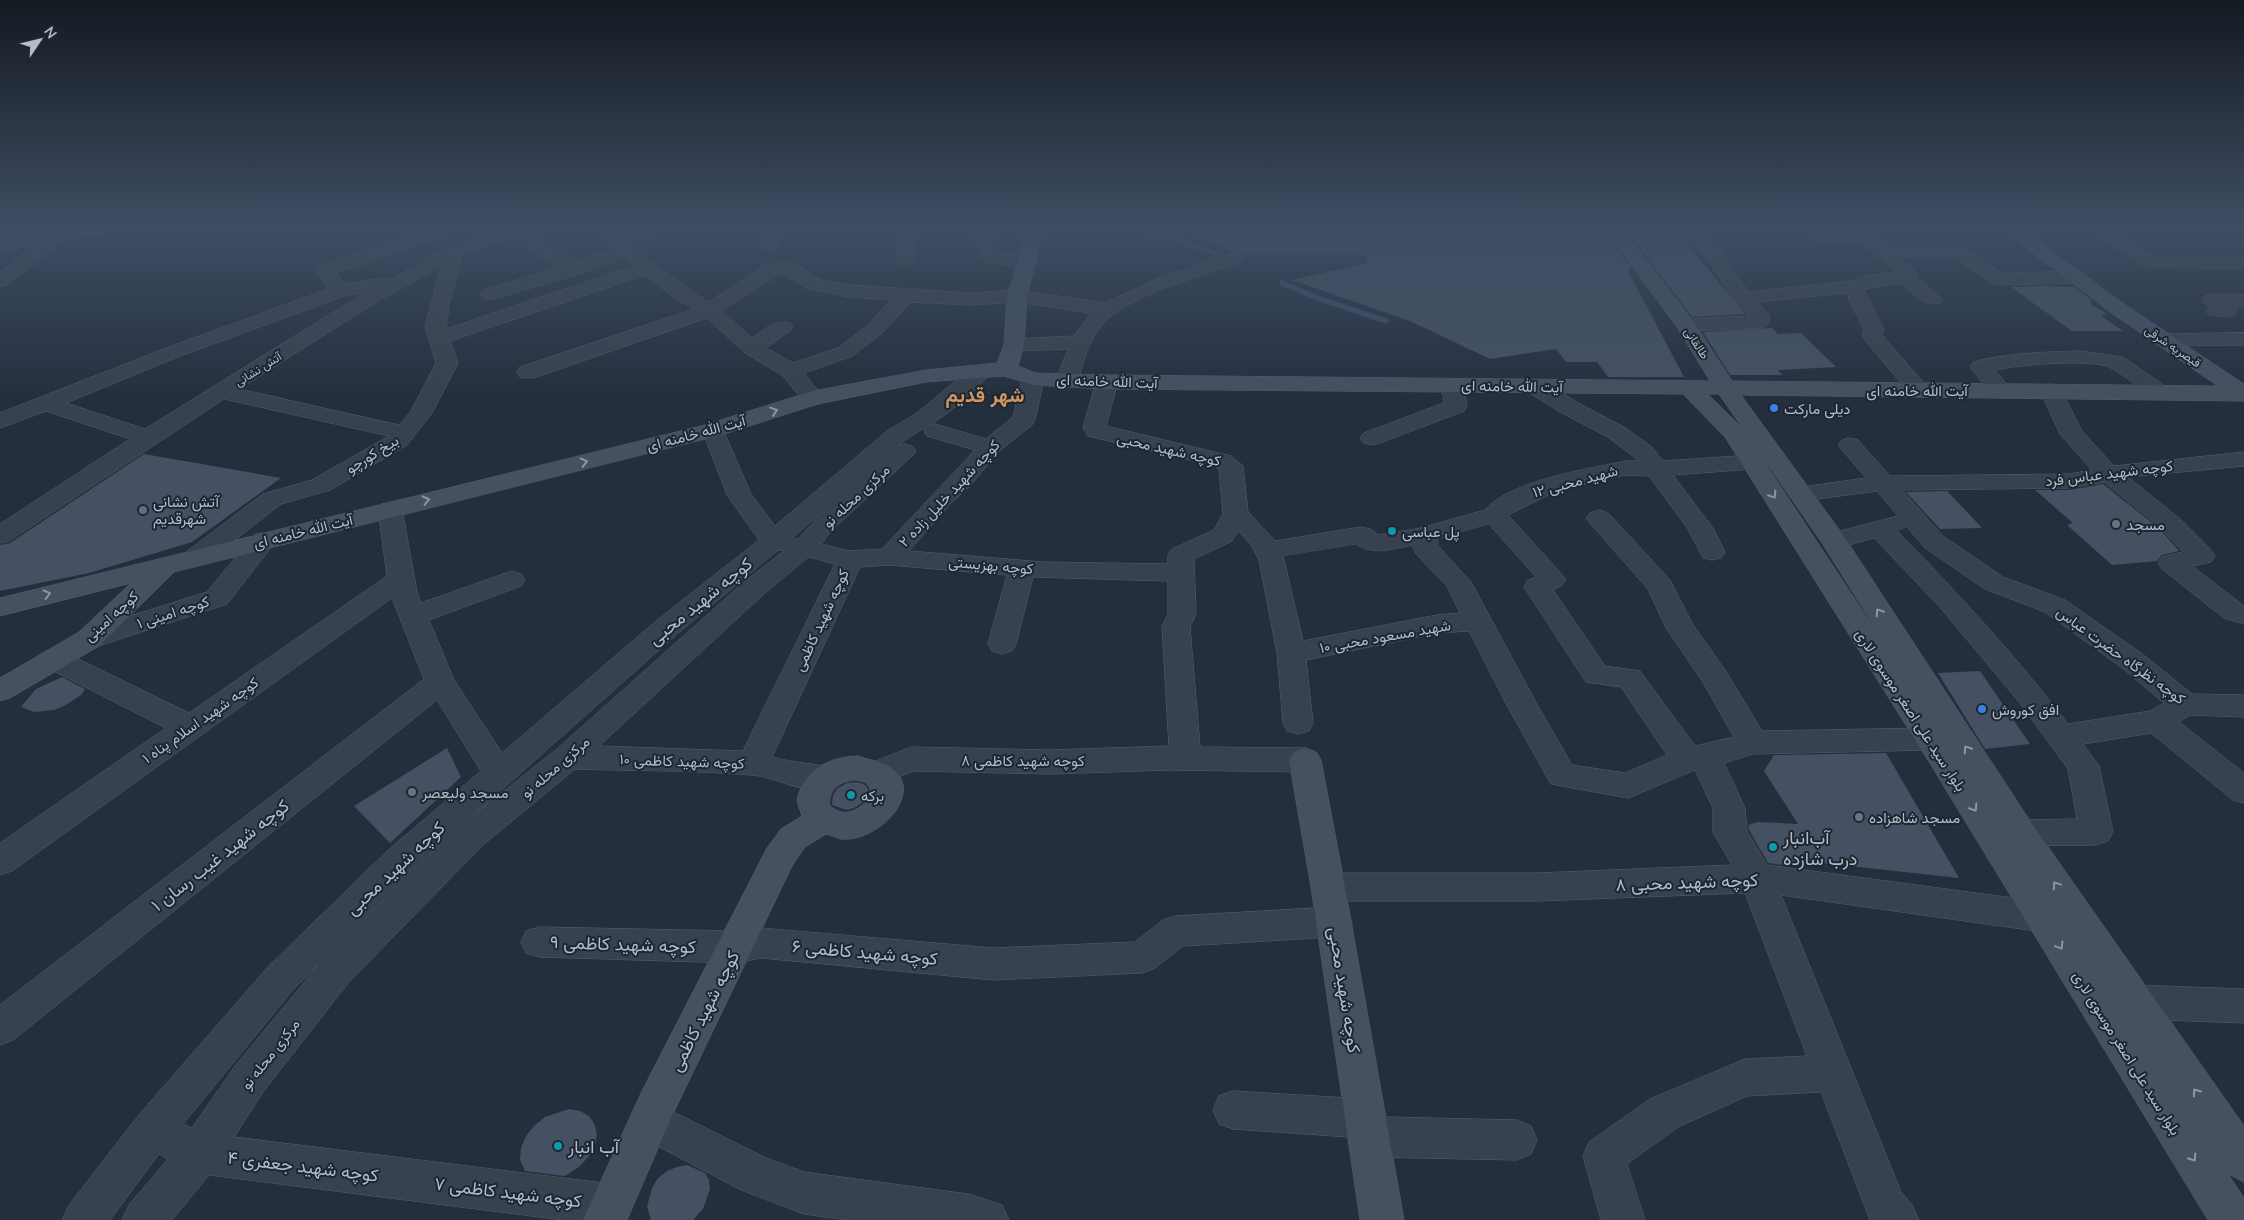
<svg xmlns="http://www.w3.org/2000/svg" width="2244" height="1220" font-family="Mulish,Vazirmatn,sans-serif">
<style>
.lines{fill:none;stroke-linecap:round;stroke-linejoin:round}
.stream{stroke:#394c67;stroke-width:5.5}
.building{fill:#455162}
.street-casing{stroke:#565f6c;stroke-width:1}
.secondary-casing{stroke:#565f6c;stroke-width:1}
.street{fill:#38414e;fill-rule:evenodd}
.secondary{fill:#465061;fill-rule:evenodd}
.oneway{stroke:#8e96a5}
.shop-dot{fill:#3f7fe0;stroke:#1d2633;stroke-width:2}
.service-dot{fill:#5c6f8a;stroke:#1d2633;stroke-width:2}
.worship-dot{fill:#6b7280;stroke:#1d2633;stroke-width:2}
.culture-dot{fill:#0f9aa8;stroke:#1d2633;stroke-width:2}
.labels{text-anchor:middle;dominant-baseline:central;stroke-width:4;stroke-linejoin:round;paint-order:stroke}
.far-street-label{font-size:12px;fill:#b4bcc9;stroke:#1d2633}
.street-label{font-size:15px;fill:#b4bcc9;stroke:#1d2633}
.poi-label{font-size:15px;fill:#b4bcc9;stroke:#1d2633;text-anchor:start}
.near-street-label{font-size:18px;fill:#b4bcc9;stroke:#1d2633}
.near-poi-label{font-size:18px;fill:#b4bcc9;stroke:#1d2633;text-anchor:start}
.district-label{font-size:20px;font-weight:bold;fill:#d59563;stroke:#1d2633}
</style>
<rect width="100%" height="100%" fill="#242f3e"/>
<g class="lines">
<path class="stream" d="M1126,227L1175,239L1216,254
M1282,283L1317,298L1386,321"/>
</g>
<path class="building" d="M1183,227H1400L1411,237L1458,227L1601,228L1631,268L1628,271L1684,377H1608L1597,362H1566L1556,349L1490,359L1410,321L1292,280L1367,263L1366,255H1242L1234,250L1229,251Z
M1624,227H1673L1745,314L1692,317Z
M2044,286L2074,287L2093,301L2090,304L2107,314L2101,316L2123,331H2072L2011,287Z
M1772,328L1778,334L1801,333L1836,367L1778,370L1782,375H1730L1703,332Z
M144,454L281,478L192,542L89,573L0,591V545L10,543Z
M2103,484L2160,529L2179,551L2162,555L2157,561L2112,565L2067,525L2073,523L2035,490H2069Z
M1947,491L1968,513L1982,528L1940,529L1906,492Z
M1980,671L2030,744L1985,749L1938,673Z
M62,677L85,689L81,695L64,706L54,710L34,712L21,707L36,689Z
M447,748L461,777L390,843L354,806Z
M1886,753L1959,878L1804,861L1798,867L1768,863L1749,830L1748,825L1758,822L1798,824L1764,771L1774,755Z
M857,782L864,784L868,789L867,798L863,802L854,808L846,810L832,805L833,795L838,788L847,783Z
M569,1109L580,1111L589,1116L594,1123L597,1134L595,1145L589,1156L579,1167L565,1176L525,1171L520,1160L521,1148L526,1136L534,1126L545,1117Z
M687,1165L705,1173L709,1180L710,1189L703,1209L693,1220H651L647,1207L652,1188L658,1178L667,1171L677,1167Z"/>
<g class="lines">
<defs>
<path id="street" d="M50,227H68L64,240L7,285L0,287V272L49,234Z
M434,227H460L457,231L336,273L345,284L384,278L390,280L449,247L511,227H538L535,231L529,233L575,261L614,249L590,227H610L617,234L642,227H671L668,231L627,242L692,292L709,302L760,268L779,261H787L794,263L821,280L850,285L970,293L1017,290L1105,303L1152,281L1226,254L1233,252L1240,254L1242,258L1240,262C1203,276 1123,296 1100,327C1089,342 1083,362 1078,380L1075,385L1067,386L1059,385L1056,380L1068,349L1014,351L1007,349L1004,345L1007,341L1014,339L1074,336L1091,313L1017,302L970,305L911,302L881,334L852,356L804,373L824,398L821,403L813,405L805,403L783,376L744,352L707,318L536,377L528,378L520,377L517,372L520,367L694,309L678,300L645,275L450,341L458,363L432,413L407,445L330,490L281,504L204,564L195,566L186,564L182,558L186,552L263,494L312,480L389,436L224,399L9,541L0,543V524L130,439L46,411L0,428V413L161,350L328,289L316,271L318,267ZM513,238L558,267L483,290L480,294L483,298L490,300L497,298L582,273L624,258L634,266L446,329L449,305L463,254ZM441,267L425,326L436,363L411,411L399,425L239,389L378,301ZM782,273L808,289L850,297L891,300L867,326L838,348L793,363L766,348L790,331L793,327L790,323C775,319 764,330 752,338L722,311ZM364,293L145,429L66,403L175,358L344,296Z
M760,227H778L779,245L776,249L770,250L764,249L761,245Z
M897,227H915V259L913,263L906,265L899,263L897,259Z
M961,227L986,228L995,237L999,253L1034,258L1036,262L1034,266L1027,268L986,262L980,253L977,238L964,231Z
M1682,227H1700L1722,252L1748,292L1851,281L1865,276L1896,272C1890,267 1868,246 1862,245C1837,239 1823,254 1805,227H1823L1832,234H1864L1878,238L1887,246H1955L1970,251L2002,273L2076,271L2083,273L2086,277L2083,281L2076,283L1998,285L1991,283L1953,257H1900L1918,274L1916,277L1942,299L1939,303C1923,307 1912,292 1900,283L1864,289L1884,330L1882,335L1930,390L1927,395L1919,397L1911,395L1865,340L1862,336L1864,330L1846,293L1757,302L1769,315V322L1766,326L1759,328L1686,331L1679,329L1676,325L1679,321L1686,319L1749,316L1735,302L1707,259Z
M2087,227H2108L2153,256L2244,257V269L2149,267L2142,265L2090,231Z
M2226,227H2244V233L2229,231Z
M2212,294L2244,295V307H2235L2238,311L2235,315L2228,317L2209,315L2206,311L2209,307L2202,300L2205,296Z
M2244,333V345L2163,346L2156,344L2153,340L2156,336L2163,334Z
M2080,351L2123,357L2165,386L2168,391L2165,396L2157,398L2149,396C2137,387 2125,375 2111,368C2094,358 2016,365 1995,370L2012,391L2009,396L2001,398L1993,396L1970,367L1973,362C2008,353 2044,352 2080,351Z
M979,367L987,368L990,373C977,392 947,414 928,426L935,424L986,439L1013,417L1022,379L1025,374L1033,373L1041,374L1044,379L1035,420L1032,425L998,452L970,486L951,503L909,551L1043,562L1168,564V555L1172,549L1214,530L1223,514L1219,469L1215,466L1088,436L1083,428L1096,382L1099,377L1107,375L1115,377L1118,382L1106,426L1231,456L1243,466L1248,512L1275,541L1361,527L1370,529L1379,535L1421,528L1485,510C1511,480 1588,469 1626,461H1639L1608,437L1562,413L1528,392L1525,387L1528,382L1536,380L1544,382L1578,403L1624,427L1652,447L1663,461L1752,455L1760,457L1764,462L1760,467L1752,469L1673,475L1713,528L1725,552L1721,558L1712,560L1703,558L1688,529L1649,476L1626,475L1558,490L1508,515L1566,579L1562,585L1553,590L1605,666L1640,671L1695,746L1734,737L1703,682L1666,628L1648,589L1590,523L1586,518L1590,513L1599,510L1608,513L1670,580L1693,625L1725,670L1762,731L1930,728L1941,731L1945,739L1941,747L1930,750L1753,754L1724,763L1745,808L1747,831L1767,865L2043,902L2055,906L2061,917L2055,928L2043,932L1781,895L1901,1192L1912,1205L1919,1220H1870L1821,1092L1747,1096L1678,1127L1627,1164L1645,1220H1601L1583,1156L1589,1142L1650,1099L1731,1065L1745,1059L1807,1056L1745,893L1538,901H1328L1316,897L1311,887L1316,877L1328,873H1538L1732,865L1713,832V808L1695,770L1628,798L1551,784L1509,709L1469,631L1437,633L1306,660L1313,723L1309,731L1298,734L1287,731L1283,723L1277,653L1259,560L1250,543L1238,531L1232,541L1194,559L1196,614L1190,627L1200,747L1305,748L1316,752L1321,760L1316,768L1305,772L1170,770L1050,774L914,771L877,785L866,781L861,773L866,765L911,747L1050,750L1169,746L1162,627L1168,614V581L1033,577L1016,644L1012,651L1002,654L992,651L988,644L1007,575L889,565L860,567L772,757C793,763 815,763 836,769L841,778L836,787C803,797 780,777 751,775C692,770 633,771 575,769L483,845L349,982L263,1092L234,1137L612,1184L627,1190L633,1205L627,1220H563L209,1175L172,1220H122L129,1205L168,1159L159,1154L110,1220H62L69,1205L138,1116L267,968L387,851L481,771L437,700L13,1040L0,1045V1005L424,679L392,598L12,871L0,875V843L166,728L44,666L40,659L44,652L54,649L64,652L189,713L387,576L378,509L381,504L390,502L399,504L402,509L417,592L421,603L512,571L521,574L525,580L521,586L429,620L454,680L502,753L656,621L759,540L727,495L702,430L705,425L713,423L721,425L751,494L775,526L887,431L917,413L971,368ZM926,427L924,431L927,436L975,450L882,549L850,551L821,544L832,530L912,456L916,451L912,446L904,444L898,445ZM826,509L798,539L793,538ZM1489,524L1536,577L1527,581L1524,587L1586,682L1621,687L1667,755L1625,773L1572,765L1539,708L1471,582L1438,546L1437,539ZM1356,544C1374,556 1392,549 1412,545L1416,554L1447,586L1460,613L1437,615L1303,641L1283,556ZM779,550L784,551L744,582L557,749L470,818L676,635ZM809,557L835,564L743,751L599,746L764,594ZM447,838L333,950L411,871ZM321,962L235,1066L192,1128L183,1124L293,990Z
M1453,379L1461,381L1464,386L1467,406L1464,411L1380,443L1372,445L1364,443L1360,438L1364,433L1444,403L1442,386L1445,381Z
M2051,384L2059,386L2082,431L2114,466L2244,452V466L2128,477L2179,518L2211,550L2215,556L2211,562L2192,566L2244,606V624L2224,618L2162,569L2158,563L2162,557L2183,552L2161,528L2104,482L2069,488L1902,490L1943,536L2003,577L2065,600L2141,653L2192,694L2244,695V717L2190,715L2179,722L2244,773V803L2233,800L2151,733L2083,744L2099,766L2113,832L2108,841L2096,845L2020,846L2008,842L2003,833L2008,824L2020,820L2077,819L2068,769L2020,703L1939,606L1874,538L1834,549L1825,547L1821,541L1825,535L1898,516L1877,491L1802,501L1793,499L1790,494L1793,489L1802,487L1866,478L1838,445L1842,440L1850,438L1858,440L1890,476L2069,474L2092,470L2060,434L2040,391L2043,386ZM1907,527L1925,548L1985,589L2045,612L2121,667L2164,703L2150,711L2068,724C2015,655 1957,592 1897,531Z
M263,533L272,535L276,541L227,604L89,649L79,646L75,639L79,632L207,592L254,535Z
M1334,907L1347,911L1352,922L1347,933L1334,937L1183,946L1155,968L1142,973L993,980L761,958L736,963L539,957L526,953L521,942L526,931L539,927L736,931L761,928L993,948L1135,942L1163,920L1176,916Z
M2135,985L2244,989V1023L2135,1019L2122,1014L2116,1002L2122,990Z
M1233,1091L1366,1099L1380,1105L1386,1117L1517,1120L1531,1126L1537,1140L1531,1154L1517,1160L1369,1157L1355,1151L1349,1137L1233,1129L1219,1124L1213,1110L1219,1096Z
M649,1100L766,1158L804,1172L968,1194L1002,1205L1009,1220H847L804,1214L741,1190L635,1134L629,1120L635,1106Z"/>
<path id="secondary" d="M81,227H121L118,231L112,232L0,251V241Z
M1025,227H1043L1036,262L1027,296L1024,345L1018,366L1036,373L1107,375L1710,381L1677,327L1603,227H1621L1693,321L1732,381L2218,386L2113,314L1999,227H2019L2127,306L2244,384V401L1741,395L1843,535L2032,824L2244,1126V1182L2228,1174L2244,1198V1220H2208L1931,765L1725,437L1683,394L1107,389L1033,385L1004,376L926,382L818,404L721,435L174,572L99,646L10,698L0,701V678L79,632L131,583L0,616V598L705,425L813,391L926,370L997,363L1004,345L1007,296L1018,262ZM1708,394H1719L1822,543L1901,669L1742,428Z
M1305,748L1316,752L1321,760L1345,887L1404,1220H1360L1311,887L1289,760L1294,752Z
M857,756C866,759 878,761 887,765C930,789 879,843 841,839C836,838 831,835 826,834L805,847L792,866L671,1118L627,1220H583L642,1091L767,848L781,829L802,816L797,801C802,771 828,757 857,756ZM857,780L865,782L870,788L869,799C857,811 845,818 830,806C827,789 842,780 857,780Z"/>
</defs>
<use href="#street" class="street-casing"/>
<use href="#secondary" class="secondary-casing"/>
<use href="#street" class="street"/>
<use href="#secondary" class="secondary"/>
</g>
<defs><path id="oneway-chevron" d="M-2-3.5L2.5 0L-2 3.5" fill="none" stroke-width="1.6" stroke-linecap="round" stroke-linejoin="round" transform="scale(1.25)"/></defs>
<g class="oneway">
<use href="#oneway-chevron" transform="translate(774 411) rotate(-18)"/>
<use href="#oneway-chevron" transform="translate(584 462) rotate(-14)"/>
<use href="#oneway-chevron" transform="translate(1773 495) rotate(57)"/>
<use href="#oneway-chevron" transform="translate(426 500) rotate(-14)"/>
<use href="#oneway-chevron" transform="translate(47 594) rotate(-14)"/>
<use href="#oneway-chevron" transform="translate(1879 612) rotate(-123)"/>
<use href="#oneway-chevron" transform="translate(1967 749) rotate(-123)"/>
<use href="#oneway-chevron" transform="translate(1974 808) rotate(58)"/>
<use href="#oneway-chevron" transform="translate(2056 885) rotate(-124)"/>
<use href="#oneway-chevron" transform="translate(2060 946) rotate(59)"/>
<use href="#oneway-chevron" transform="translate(2196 1092) rotate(-125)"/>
<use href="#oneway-chevron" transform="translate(2193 1158) rotate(57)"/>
</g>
<linearGradient id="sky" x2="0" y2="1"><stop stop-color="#141a22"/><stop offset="0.57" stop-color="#3f4d63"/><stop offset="1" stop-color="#3f4d63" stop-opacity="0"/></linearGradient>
<rect width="2244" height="398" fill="url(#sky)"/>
<g class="shop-dot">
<circle cx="1774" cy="408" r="5"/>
<circle cx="1982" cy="709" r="5"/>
</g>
<circle class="service-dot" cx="143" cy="510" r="5"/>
<g class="worship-dot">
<circle cx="2116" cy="524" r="5"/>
<circle cx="412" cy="792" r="5"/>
<circle cx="1859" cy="817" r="5"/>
</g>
<g class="culture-dot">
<circle cx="1392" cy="531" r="5"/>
<circle cx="851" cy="795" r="5"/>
<circle cx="1773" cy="847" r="5"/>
<circle cx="558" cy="1146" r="5"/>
</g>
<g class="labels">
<g class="far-street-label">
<text transform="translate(1697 343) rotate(57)">طالقانی</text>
<text transform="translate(2173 346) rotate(34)">قیصریه شرقی</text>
<text transform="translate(258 369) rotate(-32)">آتش نشانی</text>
</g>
<g class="street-label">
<text transform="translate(1107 381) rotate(2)">آیت الله خامنه ای</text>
<text transform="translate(1512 386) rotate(1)">آیت الله خامنه ای</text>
<text x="1917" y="390">آیت الله خامنه ای</text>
<text transform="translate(696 433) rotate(-15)">آیت الله خامنه ای</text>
<text transform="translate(1169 449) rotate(13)">کوچه شهید محبی</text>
<text transform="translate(372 454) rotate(-32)">بیخ کورچو</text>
<text transform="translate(2109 473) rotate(-7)">کوچه شهید عباس فرد</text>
<text transform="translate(1575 481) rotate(-15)">شهید محبی ۱۲</text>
<text transform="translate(949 493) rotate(-47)">کوچه شهید خلیل زاده ۲</text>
<text transform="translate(856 496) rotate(-43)">مرکزی محله نو</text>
<text transform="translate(303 531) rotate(-14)">آیت الله خامنه ای</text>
<text transform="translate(991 565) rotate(5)">کوچه بهزیستی</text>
<text transform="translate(173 612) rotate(-18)">کوچه امینی ۱</text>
<text transform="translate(111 616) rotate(-42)">کوچه امینی</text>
<text transform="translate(821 620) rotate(-65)">کوچه شهید کاظمی</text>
<text transform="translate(1385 636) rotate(-10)">شهید مسعود محبی ۱۰</text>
<text transform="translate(2121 655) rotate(36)">کوچه نظرگاه حضرت عباس</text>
<text transform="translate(1911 710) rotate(57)">بلوار سید علی اصغر موسوی لاری</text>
<text transform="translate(200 720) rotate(-35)">کوچه شهید اسلام پناه ۱</text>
<text x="1023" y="760">کوچه شهید کاظمی ۸</text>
<text transform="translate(682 761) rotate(2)">کوچه شهید کاظمی ۱۰</text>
<text transform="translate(555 767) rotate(-41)">مرکزی محله نو</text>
<text transform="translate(2127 1053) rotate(58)">بلوار سید علی اصغر موسوی لاری</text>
<text transform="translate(270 1054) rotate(-52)">مرکزی محله نو</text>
</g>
<g class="poi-label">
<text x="1784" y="408">دیلی مارکت</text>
<text x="153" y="501">آتش نشانی<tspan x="153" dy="17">شهرقدیم</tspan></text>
<text x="2126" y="524">مسجد</text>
<text x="1402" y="531">پل عباسی</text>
<text x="1992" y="709">افق کوروش</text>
<text x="422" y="792">مسجد ولیعصر</text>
<text x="861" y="795">برکه</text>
<text x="1869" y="817">مسجد شاهزاده</text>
</g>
<g class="near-street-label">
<text transform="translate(700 601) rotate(-39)">کوچه شهید محبی</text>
<text transform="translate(220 855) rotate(-38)">کوچه شهید غیب رسان ۱</text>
<text transform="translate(395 868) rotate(-43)">کوچه شهید محبی</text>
<text transform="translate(1687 882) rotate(-2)">کوچه شهید محبی ۸</text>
<text transform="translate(623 944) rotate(2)">کوچه شهید کاظمی ۹</text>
<text transform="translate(865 952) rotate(5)">کوچه شهید کاظمی ۶</text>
<text transform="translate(1345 990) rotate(81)">کوچه شهید محبی</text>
<text transform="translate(704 1011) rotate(-63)">کوچه شهید کاظمی</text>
<text transform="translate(303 1166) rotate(7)">کوچه شهید جعفری ۴</text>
<text transform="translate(508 1192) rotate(7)">کوچه شهید کاظمی ۷</text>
</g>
<g class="near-poi-label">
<text x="1783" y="837">آب‌انبار<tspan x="1783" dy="21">درب شازده</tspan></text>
<text x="568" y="1146">آب انبار</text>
</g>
<g class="district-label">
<text x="985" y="394">شهر قدیم</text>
</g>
</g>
<g transform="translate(40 40) rotate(55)" stroke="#1d2633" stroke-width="4" paint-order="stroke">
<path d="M0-4L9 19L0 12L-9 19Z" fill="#b4bcc9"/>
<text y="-8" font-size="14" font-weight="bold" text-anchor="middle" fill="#b4bcc9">N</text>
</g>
</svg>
